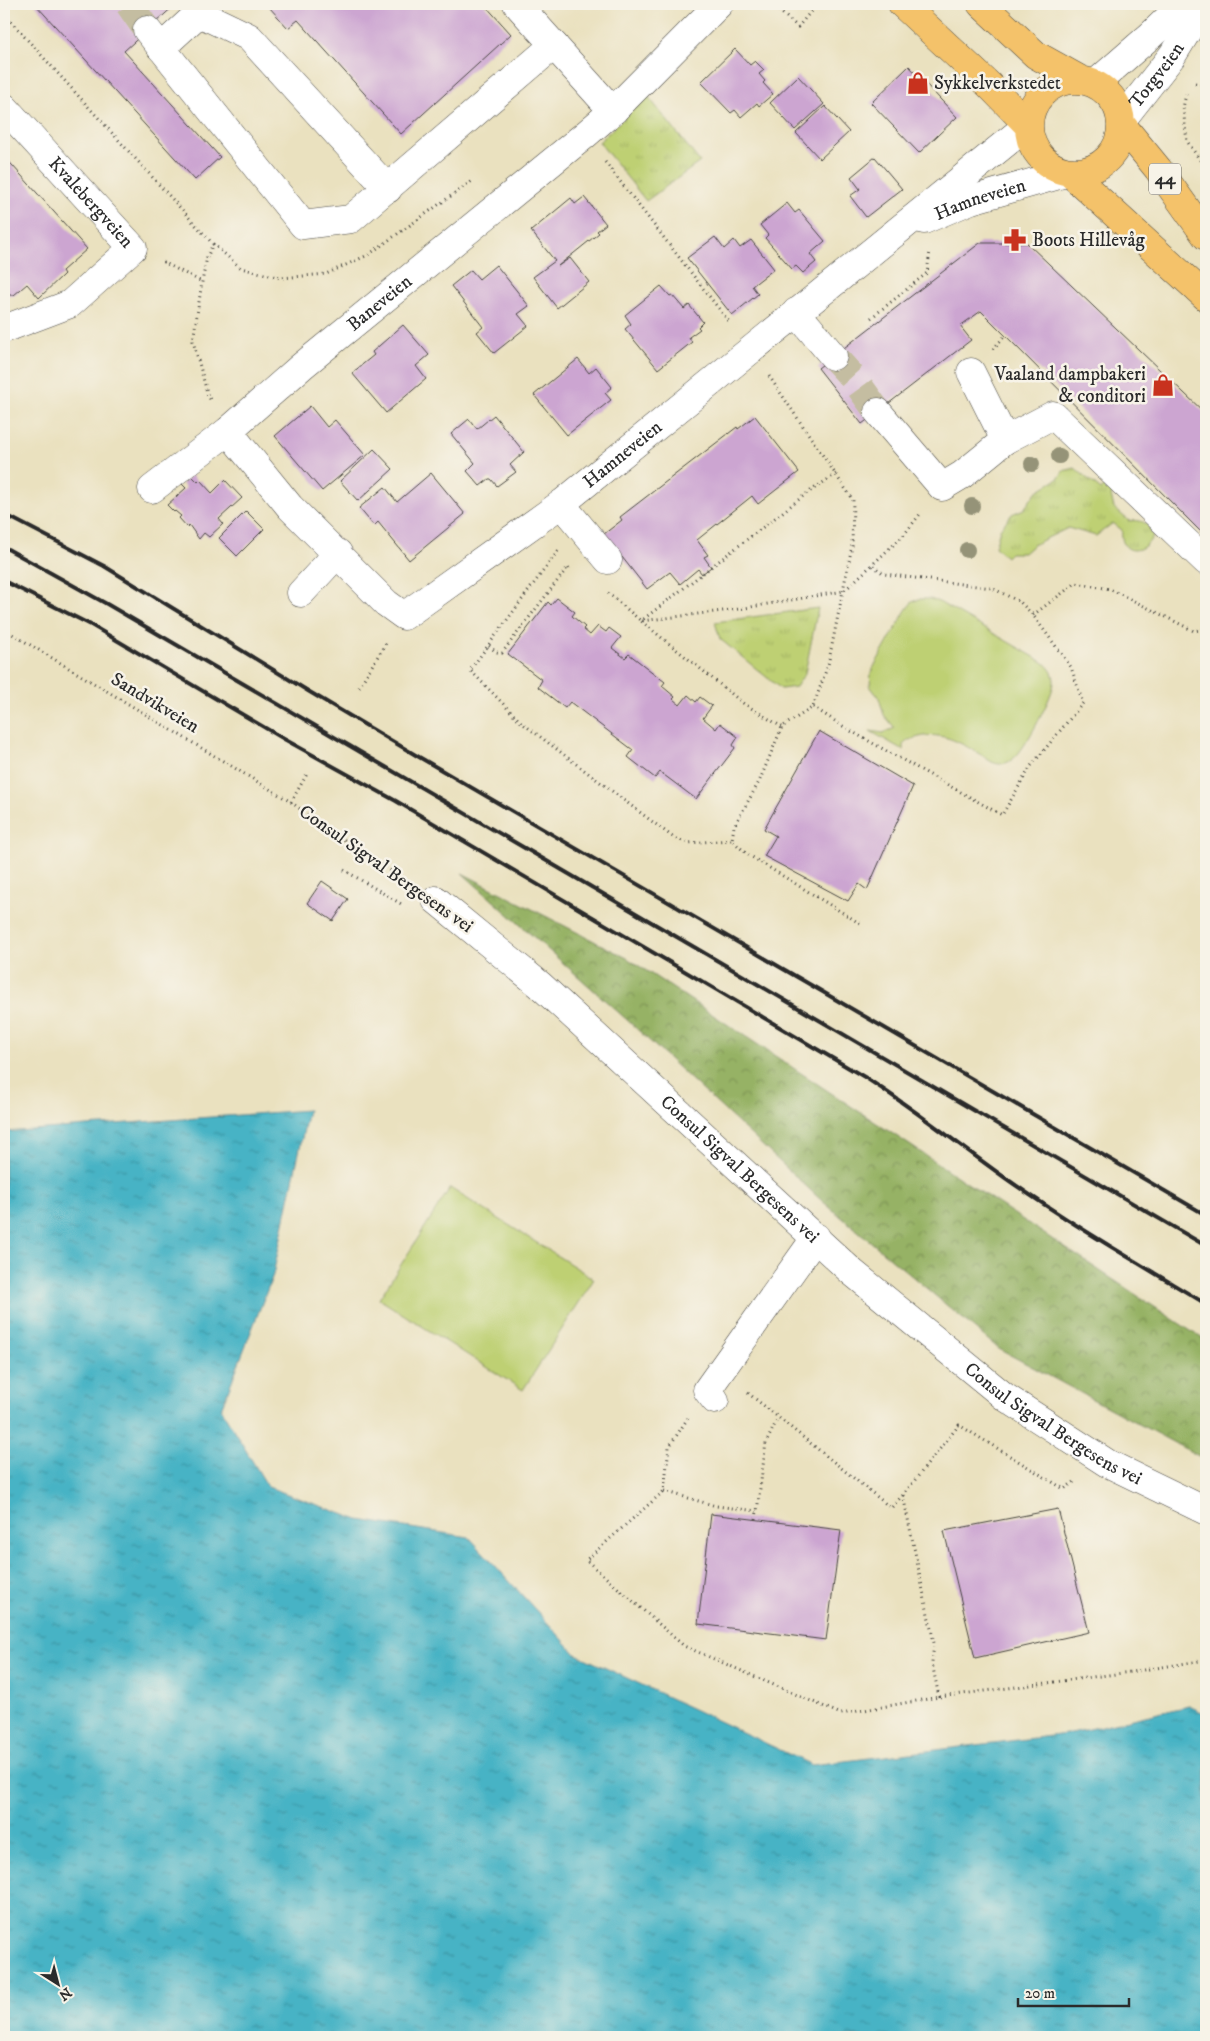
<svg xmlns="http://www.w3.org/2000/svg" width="1210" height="2041" font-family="'IM FELL DW Pica',serif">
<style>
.green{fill:#bed073;stroke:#747e4f}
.forest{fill:url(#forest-crowns);stroke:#606e48}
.park{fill:url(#park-tufts);stroke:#747e4f}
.water{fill:url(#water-ripples);stroke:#396f78}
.building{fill:#cca5d1}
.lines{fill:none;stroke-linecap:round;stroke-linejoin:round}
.minor-tunnel{stroke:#c4bda1;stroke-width:28;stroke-dasharray:28 14;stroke-linecap:butt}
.minor-casing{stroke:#484641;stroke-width:29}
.major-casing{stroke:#484641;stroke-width:29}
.path{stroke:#484641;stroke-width:3;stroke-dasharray:1 4;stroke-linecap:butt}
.minor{stroke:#fff;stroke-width:28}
.major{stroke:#f4c26a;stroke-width:28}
.rail{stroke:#2b2b2b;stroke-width:4}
.tree{fill:#959378}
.labels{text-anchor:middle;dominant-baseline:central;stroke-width:5;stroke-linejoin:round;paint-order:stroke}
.shield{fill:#f7f3e8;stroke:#686764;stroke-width:1}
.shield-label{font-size:18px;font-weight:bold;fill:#2b2b2b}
.street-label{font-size:19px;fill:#2b2b2b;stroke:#f7f3e8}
.poi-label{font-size:19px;fill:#2b2b2b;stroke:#f7f3e8;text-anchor:start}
</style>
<defs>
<pattern id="forest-crowns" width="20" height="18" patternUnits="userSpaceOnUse" patternTransform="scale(1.25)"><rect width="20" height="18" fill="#96b265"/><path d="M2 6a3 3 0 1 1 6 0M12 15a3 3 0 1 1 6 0" fill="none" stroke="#7b9153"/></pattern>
<pattern id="park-tufts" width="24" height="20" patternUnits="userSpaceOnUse" patternTransform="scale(1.25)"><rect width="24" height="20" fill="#bed073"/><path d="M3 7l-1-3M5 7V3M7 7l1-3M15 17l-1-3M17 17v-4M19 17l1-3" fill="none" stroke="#a3b364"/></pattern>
<pattern id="water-ripples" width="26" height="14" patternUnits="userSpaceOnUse" patternTransform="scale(1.25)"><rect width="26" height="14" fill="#47b3c5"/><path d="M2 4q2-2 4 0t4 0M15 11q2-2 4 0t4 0" fill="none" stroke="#3b92a0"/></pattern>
</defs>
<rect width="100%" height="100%" fill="#f7f3e8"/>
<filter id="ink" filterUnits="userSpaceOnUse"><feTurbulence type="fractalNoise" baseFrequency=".02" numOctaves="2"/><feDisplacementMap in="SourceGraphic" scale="10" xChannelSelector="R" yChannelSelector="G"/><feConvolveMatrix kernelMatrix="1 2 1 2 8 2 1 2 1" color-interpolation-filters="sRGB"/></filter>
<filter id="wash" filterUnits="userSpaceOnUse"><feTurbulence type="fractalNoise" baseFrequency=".0096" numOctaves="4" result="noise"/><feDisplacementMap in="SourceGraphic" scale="20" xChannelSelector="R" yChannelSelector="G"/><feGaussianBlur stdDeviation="1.12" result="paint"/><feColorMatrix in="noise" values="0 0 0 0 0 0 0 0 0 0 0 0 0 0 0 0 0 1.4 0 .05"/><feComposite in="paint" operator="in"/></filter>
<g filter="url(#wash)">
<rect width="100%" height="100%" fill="#eae1bf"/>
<path class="green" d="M920,599H930L939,602L1043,662C1049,667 1054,673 1054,681C1055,693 1024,751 1014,758C1011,761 1005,764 1000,764C994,764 988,760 983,756C962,744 944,731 919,737C913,739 907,740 903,745V750L870,731L883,733L895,728L884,715L879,698L870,686L871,672L906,610L912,602Z
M450,1188L594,1279L523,1390L379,1299Z"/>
<path class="forest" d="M462,873L627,958L1206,1341V1460L999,1349L821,1200L626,1019Z"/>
<path class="park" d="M647,95L700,162L646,201L599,142Z
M1075,468L1101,490L1108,482L1117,490L1111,495L1114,508L1129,521C1142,519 1150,523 1153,536C1143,556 1119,555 1122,530L1113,523L1096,536L1068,528L1033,545L1024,553H1010L1006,557L995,547L1000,529L1012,514L1024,509L1036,492L1059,478L1063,471Z
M818,608L805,673L796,687L781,689L720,639L715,622Z"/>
<path class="water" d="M308,1110L273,1275L221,1409L268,1487L359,1520L469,1537L576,1654L812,1765L1067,1734L1189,1706L1206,1714V2037H4V1132Z"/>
<g id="blocks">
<path class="building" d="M35,4H176L124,51L220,157L195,180Z
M272,4H484L511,34L401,134L298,20L288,28L269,7Z
M735,49L750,65L755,61L764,70L759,74L765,81L763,83L773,94L759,106L757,103L741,117L735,110L731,113L701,82Z
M909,66L957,117L919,153L871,103Z
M798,76L824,104L795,130L770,103Z
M825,106L849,132L820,159L796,133Z
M4,156L87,249L62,271L64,274L39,298L27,284L14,295H4Z
M875,157L902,189L866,217L850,196L860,189L851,177Z
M584,197L606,224L597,231L599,233L558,266L570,258L589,282L557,308L533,277L555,261L531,231L571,198L575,204Z
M787,203L795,213L799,210L825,241L810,254L816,262L803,273L796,266L792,269L765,238L768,235L760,225Z
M715,237L724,249L734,240L740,248L751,240L774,269L752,286L758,294L732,315L687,258Z
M980,243H1027L1206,414V537L981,311L960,326L971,340L862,424L818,368Z
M496,265L529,306L518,314L528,326L494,353L477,332L483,327L451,286L471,270L479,279Z
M661,286L670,296L672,295L684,309L689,305L703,322L698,327L700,329L689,337L692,342L658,369L625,329L631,324L625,315Z
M403,325L429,355L416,366L426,379L386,413L352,373L374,355L372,352Z
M578,359L589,373L596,367L612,387L605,393L611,400L567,435L534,395Z
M310,406L327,427L335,420L365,455L322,491L275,436Z
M494,415L524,452L510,465L516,472L497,486L491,479H489L480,486L467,471L475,463L451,434L469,419L477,429Z
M755,416L799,472L758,504L752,496L697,540L708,555L704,557L711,567L702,574L698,569L680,584L670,572L647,589L604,534L622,520L620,517L737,427L738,429Z
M374,449L393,469L358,501L340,481Z
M431,473L465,514L409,560L378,522L374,526L359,508L385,487L397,502Z
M191,475L198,482L200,480L212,493L225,480L242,498L219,519L223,524L209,537L204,533L199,539L189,525L187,527L179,518L181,516L175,511L174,512L167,505L186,488L182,484Z
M246,511L264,529L237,556L219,538Z
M557,598L575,612L572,616L585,627L583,629L590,635L598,626L606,632L609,628L621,637L612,648L625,658L629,654L665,682L662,686L675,697L673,699L680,705L688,695L696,702L700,697L712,706L703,718L716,729L720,723L738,737L733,745L735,748L696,799L660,772L655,778L628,757L633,750L570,702L565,708L538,687L542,680L508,654L548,602L551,605Z
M819,731L913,786L867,890L859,884L848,901L764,856L776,836L764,829Z
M322,881L348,899L333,921L307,903Z
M1058,1509L1089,1632L975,1658L944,1531Z
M711,1514L841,1530L826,1640L698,1624Z"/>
</g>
</g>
<g filter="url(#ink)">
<use href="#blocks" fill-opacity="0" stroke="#484641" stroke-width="1"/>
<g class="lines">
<path class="minor-tunnel" d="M129,4L147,30
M833,356L854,379L878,412"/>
<defs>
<g id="minor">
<path d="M517,4L603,100L614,110"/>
<path d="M147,30L303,225L351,219L554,45"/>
<path d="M161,48L199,13L249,37L388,189"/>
<path d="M1096,83L1151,35L1183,4"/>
<path id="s1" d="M4,107L133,248L70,304L4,329"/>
<path id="s2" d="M1121,121L1172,56L1204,4"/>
<path id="s3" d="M924,220L971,200L1066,173"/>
<path d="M796,312L833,356"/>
<path d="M971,372L1005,440"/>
<path d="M878,412L942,487L962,475L1005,440L1053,415L1206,561"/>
<path id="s4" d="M228,431L290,507L386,603L404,616L561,504L1028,125"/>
<path id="s5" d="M152,489L228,431L302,366L585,135L614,110L719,4"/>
<path d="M561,504L608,560"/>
<path d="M301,593L338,553"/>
<path id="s6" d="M436,900L540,985L852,1272L1005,1397L1107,1463L1206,1511"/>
<path d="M715,1400L707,1390L816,1237"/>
</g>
<path id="major" d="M902,4L989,85L1028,125
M981,4L1036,55L1081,80
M1029 126a46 46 0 1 1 92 0a46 46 0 1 1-92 0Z
M1122,125L1158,169L1206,236
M1070,173L1206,297"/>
</defs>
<use href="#minor" class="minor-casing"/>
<use href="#major" class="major-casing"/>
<path class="path" d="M771,4L798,27L817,4
M4,14L213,244L207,257L202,282L193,341L208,396L212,402
M1195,83L1206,85
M1186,94L1183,108L1187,141L1206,169
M605,162L730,323
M213,244L241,268L281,278L326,274L368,255L472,181
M163,262L202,282
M871,318L927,273L930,251
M993,349L1005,336
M769,376L853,500L852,546L828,665L813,707L782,727L759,782L734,826L732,840L747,854L861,924
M558,551L470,670L522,723L674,838L688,843L732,840
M608,593L641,621L739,609L844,591L903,536L921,513
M1033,615L1076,583L1110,589L1194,631L1206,629
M4,629L291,802L319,823L408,882
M489,646L496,652L502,653L568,567L569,569
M359,687L386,643
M813,707L849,730L1002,815L1031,766L1083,703L1071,667L1033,615L1020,602L992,588L884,574L872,565
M782,727L743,703L641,621L806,494L836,474
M291,802L307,774
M344,870L403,905
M748,1393L891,1508L903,1495
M688,1418L669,1447L664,1491L586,1560L684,1646L841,1714L939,1697L1131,1672L1206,1660
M664,1491L716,1506L757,1511
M756,1519L766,1443L778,1418
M939,1697L932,1663L934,1643L903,1495L959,1425L1064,1489L1074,1482"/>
<use href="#minor" class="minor"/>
<use href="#major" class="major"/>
<path class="rail" d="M4,514L104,566L308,691L419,757L1206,1215
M4,547L105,603L1206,1246
M4,581L91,625L284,739L396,801L866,1078C914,1109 958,1144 1004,1177C1069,1223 1138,1263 1206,1304"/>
</g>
<g class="tree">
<circle cx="1059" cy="456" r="8"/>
<circle cx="1032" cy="464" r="8"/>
<circle cx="972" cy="506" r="8"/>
<circle cx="967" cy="550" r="8"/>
</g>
</g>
<defs>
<symbol id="shop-bare" viewBox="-9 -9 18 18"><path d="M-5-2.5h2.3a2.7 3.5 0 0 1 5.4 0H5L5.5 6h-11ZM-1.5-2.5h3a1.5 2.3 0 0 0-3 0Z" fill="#c8321e" stroke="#f7f3e8" stroke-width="2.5" paint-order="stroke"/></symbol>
<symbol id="pharmacy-bare" viewBox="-9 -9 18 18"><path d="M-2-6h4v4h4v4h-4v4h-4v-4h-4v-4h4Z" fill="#c8321e" stroke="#f7f3e8" stroke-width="2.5" paint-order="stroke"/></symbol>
</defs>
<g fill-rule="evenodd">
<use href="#shop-bare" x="902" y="67" width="32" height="32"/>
<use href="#pharmacy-bare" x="999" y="224" width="32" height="32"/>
<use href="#shop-bare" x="1147" y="369" width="32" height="32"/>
</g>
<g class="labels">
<rect class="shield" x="1149" y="163.5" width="32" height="31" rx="4"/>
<g class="shield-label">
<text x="1165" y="179">44</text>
</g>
<g class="street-label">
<text stroke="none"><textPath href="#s2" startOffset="58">Torgveien</textPath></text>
<text stroke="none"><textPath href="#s3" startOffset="60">Hamneveien</textPath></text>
<text stroke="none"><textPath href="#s1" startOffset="129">Kvalebergveien</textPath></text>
<text stroke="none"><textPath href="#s5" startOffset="294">Baneveien</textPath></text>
<text stroke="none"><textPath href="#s4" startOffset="528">Hamneveien</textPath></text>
<text transform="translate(155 703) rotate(31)">Sandvikveien</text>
<text transform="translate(386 869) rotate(35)">Consul Sigval Bergesens vei</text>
<text stroke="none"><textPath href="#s6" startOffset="406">Consul Sigval Bergesens vei</textPath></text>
<text stroke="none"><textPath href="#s6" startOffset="811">Consul Sigval Bergesens vei</textPath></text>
</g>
<g class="poi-label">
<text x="934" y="83">Sykkelverkstedet</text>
<text x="1032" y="240">Boots Hillevåg</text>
<text x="1146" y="374" text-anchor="end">Vaaland dampbakeri<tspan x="1146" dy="22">&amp; conditori</tspan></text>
</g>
</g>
<rect width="1210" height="2041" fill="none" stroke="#f7f3e8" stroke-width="20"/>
<g transform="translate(58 1984) rotate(144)" stroke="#f7f3e8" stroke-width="4" paint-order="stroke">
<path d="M0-4L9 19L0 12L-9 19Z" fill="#2b2b2b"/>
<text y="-8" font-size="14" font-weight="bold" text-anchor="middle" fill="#2b2b2b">N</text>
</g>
<path d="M1018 1998v8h111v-8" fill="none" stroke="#2b2b2b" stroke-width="2.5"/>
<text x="1025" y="1998" font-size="15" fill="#2b2b2b" stroke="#f7f3e8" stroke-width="4" paint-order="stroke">20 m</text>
</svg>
